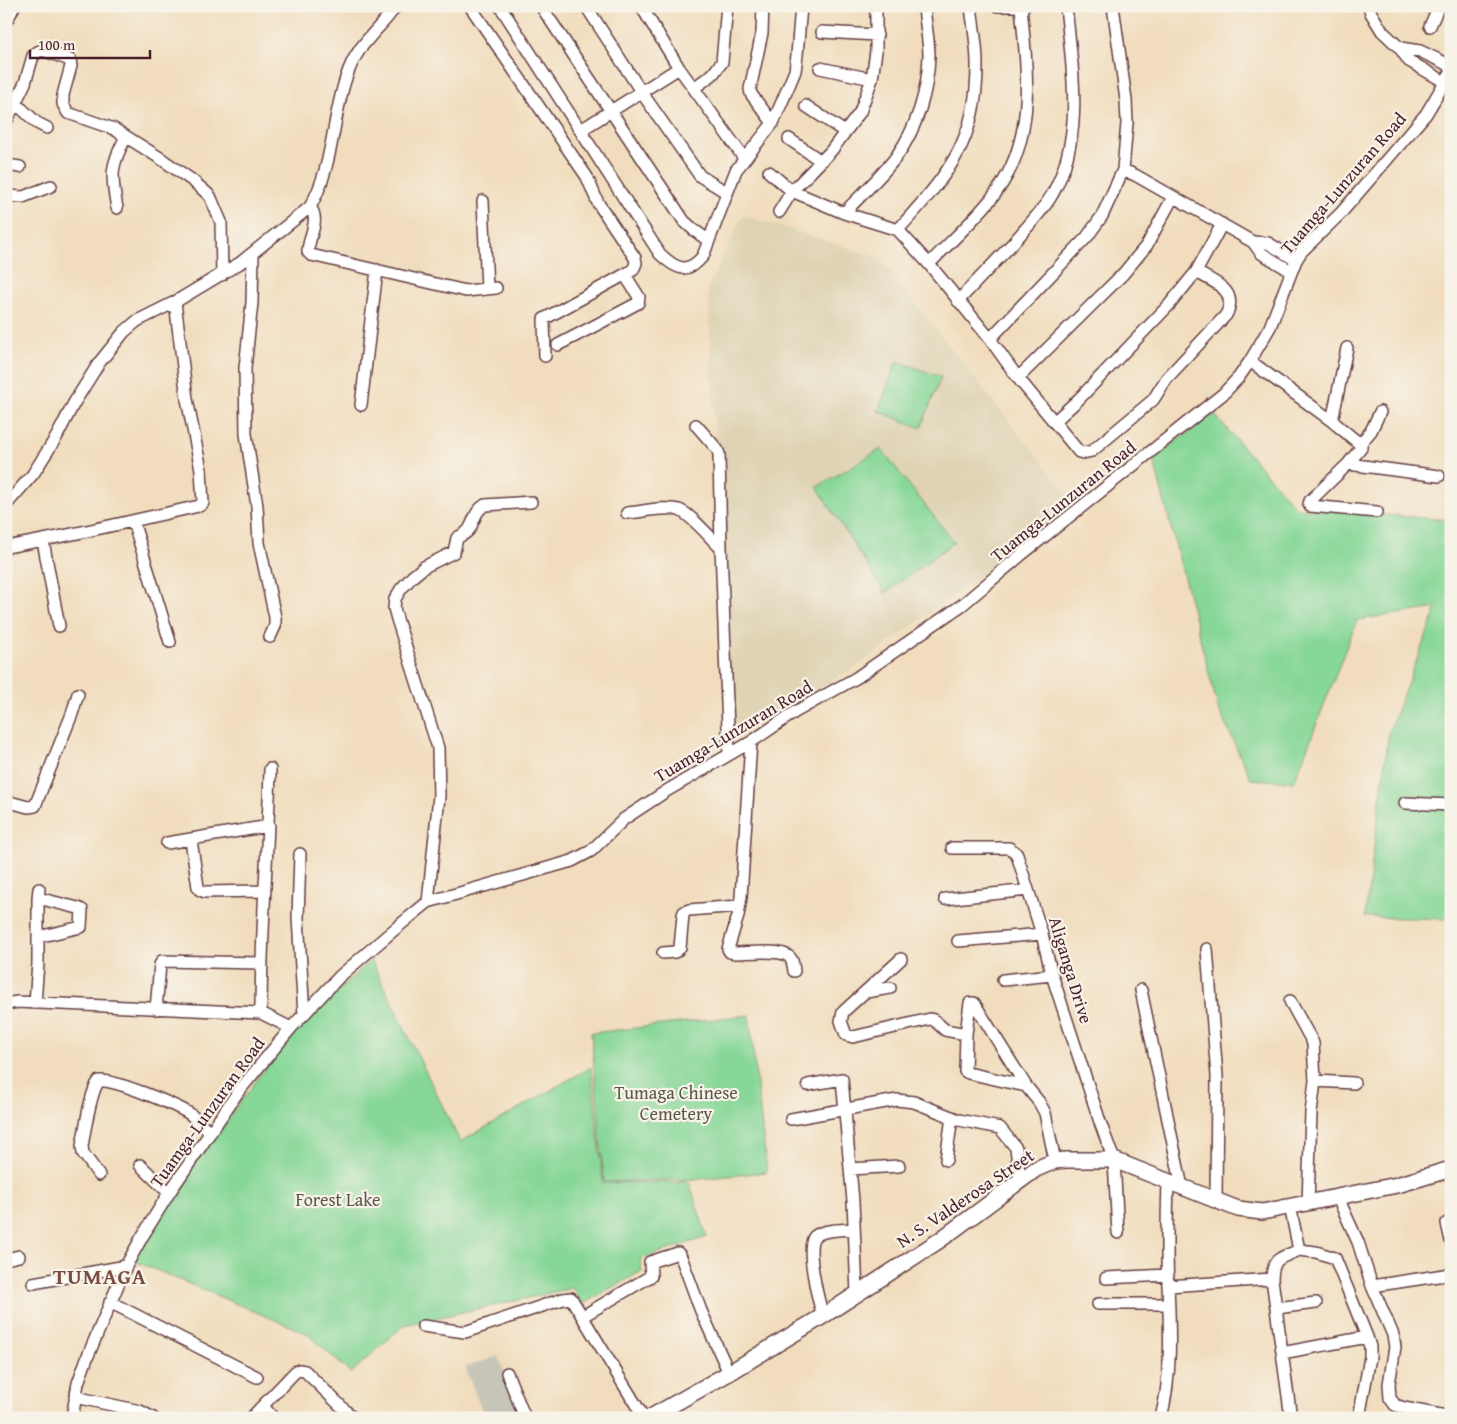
<svg xmlns="http://www.w3.org/2000/svg" width="1457" height="1424" font-family="'Gentium Book Plus',serif">
<style>
.built{fill:#dfd3b4}
.industrial{fill:#c7c5b8}
.green{fill:#87d798;stroke:#687b62}
.lines{fill:none;stroke-linecap:round;stroke-linejoin:round}
.minor-casing{stroke:#633c41;stroke-width:14}
.major-casing{stroke:#633c41;stroke-width:18}
.minor{stroke:#fff;stroke-width:11}
.major{stroke:#fff;stroke-width:15}
.labels{text-anchor:middle;dominant-baseline:central;stroke-width:4.5;stroke-linejoin:round;paint-order:stroke}
.street-label{font-size:18px;fill:#4a1f2b;stroke:#f7f3e8}
.park-label{font-size:18px;fill:#5c564c;stroke:#f7f3e8}
.district-label{font-size:22px;font-weight:bold;letter-spacing:1px;fill:#794b42;stroke:#f7f3e8}
</style>
<rect width="100%" height="100%" fill="#f7f3e8"/>
<filter id="ink" filterUnits="userSpaceOnUse"><feTurbulence type="fractalNoise" baseFrequency=".02" numOctaves="2"/><feDisplacementMap in="SourceGraphic" scale="10" xChannelSelector="R" yChannelSelector="G"/><feConvolveMatrix kernelMatrix="1 2 1 2 8 2 1 2 1" color-interpolation-filters="sRGB"/></filter>
<filter id="wash" filterUnits="userSpaceOnUse"><feTurbulence type="fractalNoise" baseFrequency=".0096" numOctaves="4" result="noise"/><feDisplacementMap in="SourceGraphic" scale="20" xChannelSelector="R" yChannelSelector="G"/><feGaussianBlur stdDeviation="1.12" result="paint"/><feColorMatrix in="noise" values="0 0 0 0 0 0 0 0 0 0 0 0 0 0 0 0 0 1.4 0 .05"/><feComposite in="paint" operator="in"/></filter>
<g filter="url(#wash)">
<rect width="100%" height="100%" fill="#f1ddbd"/>
<path class="built" d="M743,215L878,257L1076,505L854,668L729,740L708,288Z"/>
<path class="industrial" d="M498,1356L522,1418H485L465,1367Z"/>
<path class="green" d="M897,361L941,377L921,428L878,411Z
M1214,414L1296,508L1451,520V919L1365,917L1389,731L1437,608L1357,620L1294,782L1251,779L1218,708L1153,458Z
M881,449L954,542L885,593L817,487Z
M371,960L460,1142L591,1067L603,1183L689,1182L707,1237L640,1259L642,1271L581,1305L573,1288L404,1325L351,1373L306,1333L132,1260L176,1188L289,1037Z
M749,1015L767,1172L698,1179L604,1182L591,1033Z"/>
</g>
<g filter="url(#ink)">
<g class="lines">
<defs>
<path id="minor" d="M470,6L587,177L598,203L635,258L636,263L633,270L544,319L545,356
M500,6L660,254C676,269 687,275 703,256L736,170L773,123L787,90L795,71L797,55L801,6
M541,6L684,221L694,230L709,241
M586,6L642,93L700,176L726,192
M641,6L679,68L744,158
M763,6L762,33L750,89L751,94L773,123
M997,6H1024
M1369,6L1371,13L1382,31L1400,48L1409,61L1445,82
M1430,26L1439,6
M822,32L877,35
M1400,48L1420,51L1451,66
M820,68L872,79
M694,88L713,74L722,62L727,6
M6,94L10,101L22,109L37,123L47,128
M806,106L845,132
M6,122L25,83L33,56C37,52 39,50 45,51L70,60L71,66L63,95V104L68,113L114,129L160,158L193,181L210,196L221,222L222,275
M581,130L679,68
M789,139L821,161
M6,165L20,167
M1123,170L1135,175L1253,242
M769,172L792,191L844,213L898,230L929,264L990,339L1018,378L1079,452L1083,453L1092,451L1153,400L1167,378L1226,315C1239,290 1214,282 1196,272
M6,196L23,197L51,186
M483,201L487,289
M310,207C321,220 308,237 308,252L311,255L466,291L496,288
M117,208C111,176 110,166 126,137
M779,212L792,191L831,151L860,112L872,79L876,51V6
M844,213C861,195 881,177 896,157C917,128 928,91 929,56C929,40 925,22 924,6
M898,230C947,175 978,142 977,63C977,44 973,25 971,6
M253,254L252,303L245,368L246,434L257,506L259,543L275,617V626L270,637
M929,264C951,241 976,219 995,194C1037,139 1027,71 1021,7
M1291,271L1261,253L1253,242L1268,243L1296,260
M958,301C976,282 995,262 1013,243C1027,227 1043,211 1053,193C1085,134 1072,69 1066,6
M990,339L1087,237L1102,216L1123,170L1127,123L1126,100L1113,6
M558,345L638,303L639,297L625,275
M1250,361L1332,421L1361,445V448L1348,464L1310,501L1309,504L1310,506L1377,512
M1018,378L1123,274L1147,245L1173,197
M361,405L377,270
M1055,421L1079,399L1170,304L1196,272L1222,224
M1332,421L1347,348
M696,425L717,449L719,454L721,548L729,754
M1360,444L1371,431L1380,412
M1348,464L1439,476
M6,505L33,474L57,436L74,403L99,363L124,332L137,321L175,302L240,263L310,207C333,168 332,119 346,78C357,43 377,33 396,6
M627,513C641,512 666,506 679,510C692,515 710,538 721,548
M133,521L170,642
M43,541L59,626
M6,547C71,536 135,520 199,506L203,503L201,470L187,399L175,302
M751,742L741,897L738,916L728,949L730,952L735,953C747,953 779,949 788,956C793,959 793,965 794,971
M6,801L28,807L35,806L72,714L78,694
M1405,803L1451,805
M191,840L198,887L200,890L205,892L264,891
M167,843L269,826
M952,848H1009L1015,852L1017,855L1042,934L1052,975L1101,1125L1114,1160L1118,1233
M300,854L298,918L304,1015
M38,898L78,908L82,910L81,927L38,937
M945,899L1028,890
M428,902L439,796L438,748L397,619L394,608L395,599L401,589L412,577L424,567L454,552L457,538C461,535 467,534 470,528C475,519 475,511 485,505L531,502
M958,941L1042,934
M1207,949L1217,1076L1216,1201
M663,953L675,952L680,948L683,915L684,912L689,910L739,906
M901,959L843,1012L841,1021L846,1035L853,1037L930,1019L934,1020L945,1030L966,1034
M1003,980L1052,975
M1141,990L1182,1187
M866,992L890,988
M1290,1001L1313,1043L1315,1081L1311,1113L1308,1203
M35,1003L38,963V898L39,889
M6,1004L17,1002L261,1013L291,1028
M156,1009L160,965L162,961L261,963
M261,1013C261,931 268,851 270,769
M1315,1081L1354,1083
M808,1085L842,1079L853,1201L857,1293
M1026,1086L968,1073L965,1071L966,1034L970,1003H974L1026,1086L1039,1102L1045,1113L1055,1161
M791,1119L897,1100L914,1102L959,1120L1000,1128L1016,1148L1020,1180
M946,1160L952,1117
M140,1165L169,1193
M850,1169L899,1166
M99,1175L83,1153L82,1146C85,1131 90,1092 99,1081C114,1079 176,1105 190,1114C197,1120 204,1127 211,1132
M1338,1198L1358,1242L1372,1286L1393,1335L1395,1347L1389,1384L1390,1398L1395,1405L1404,1408L1451,1417
M1290,1206L1299,1250C1280,1259 1273,1256 1272,1279L1291,1418
M1447,1223L1451,1241
M1299,1250L1316,1252L1335,1258L1367,1337L1370,1347V1357L1359,1418
M6,1259L19,1256
M1106,1278L1168,1275
M33,1283L126,1266
M1168,1286L1272,1279
M1372,1286L1451,1274
M110,1302L257,1377
M1098,1304H1168
M1276,1308L1316,1303
M583,1316L651,1276L650,1262L678,1253L681,1257L701,1311L729,1373
M823,1316C819,1303 804,1245 815,1236C824,1229 843,1230 854,1229
M423,1326L465,1332L563,1299L571,1298L644,1418
M1282,1353L1367,1337
M507,1373L525,1418
M75,1397L140,1411L153,1418
M263,1406L273,1418
M72,1418L78,1383L87,1358L126,1266L142,1237L169,1193L238,1092L291,1028L340,976L395,929L428,902L572,861L591,851L624,819L668,790L751,742L795,712L856,678L962,605L1021,555L1223,394L1239,377L1250,361L1270,327L1296,260L1301,252L1341,213L1426,114L1451,72
M251,1418L295,1372L299,1370L305,1371L353,1418
M1161,1418C1172,1375 1170,1329 1168,1285C1166,1250 1167,1216 1168,1181"/>
<path id="major" d="M6,18L12,6
M649,1418L729,1373L823,1316L940,1240L1036,1169L1055,1161L1066,1160H1114L1238,1209L1262,1212L1397,1185L1451,1169"/>
</defs>
<use href="#minor" class="minor-casing"/>
<use href="#major" class="major-casing"/>
<use href="#minor" class="minor"/>
<use href="#major" class="major"/>
</g>
</g>
<g class="labels">
<g class="street-label">
<text transform="translate(1343 183) rotate(-49)">Tuamga-Lunzuran Road</text>
<text transform="translate(1063 501) rotate(-39)">Tuamga-Lunzuran Road</text>
<text transform="translate(733 731) rotate(-31)">Tuamga-Lunzuran Road</text>
<text transform="translate(1071 970) rotate(73)">Aliganga Drive</text>
<text transform="translate(207 1112) rotate(-54)">Tuamga-Lunzuran Road</text>
<text transform="translate(965 1198) rotate(-34)">N. S. Valderosa Street</text>
</g>
<g class="park-label">
<text x="676" y="1092">Tumaga Chinese<tspan x="676" dy="21">Cemetery</tspan></text>
<text x="338" y="1199">Forest Lake</text>
</g>
<g class="district-label">
<text x="100" y="1276">TUMAGA</text>
</g>
</g>
<rect width="1457" height="1424" fill="none" stroke="#f7f3e8" stroke-width="25"/>
<path d="M30 50v8h120v-8" fill="none" stroke="#4a1f2b" stroke-width="2.5"/>
<text x="38" y="50" font-size="15" fill="#4a1f2b" stroke="#f7f3e8" stroke-width="4" paint-order="stroke">100 m</text>
</svg>
